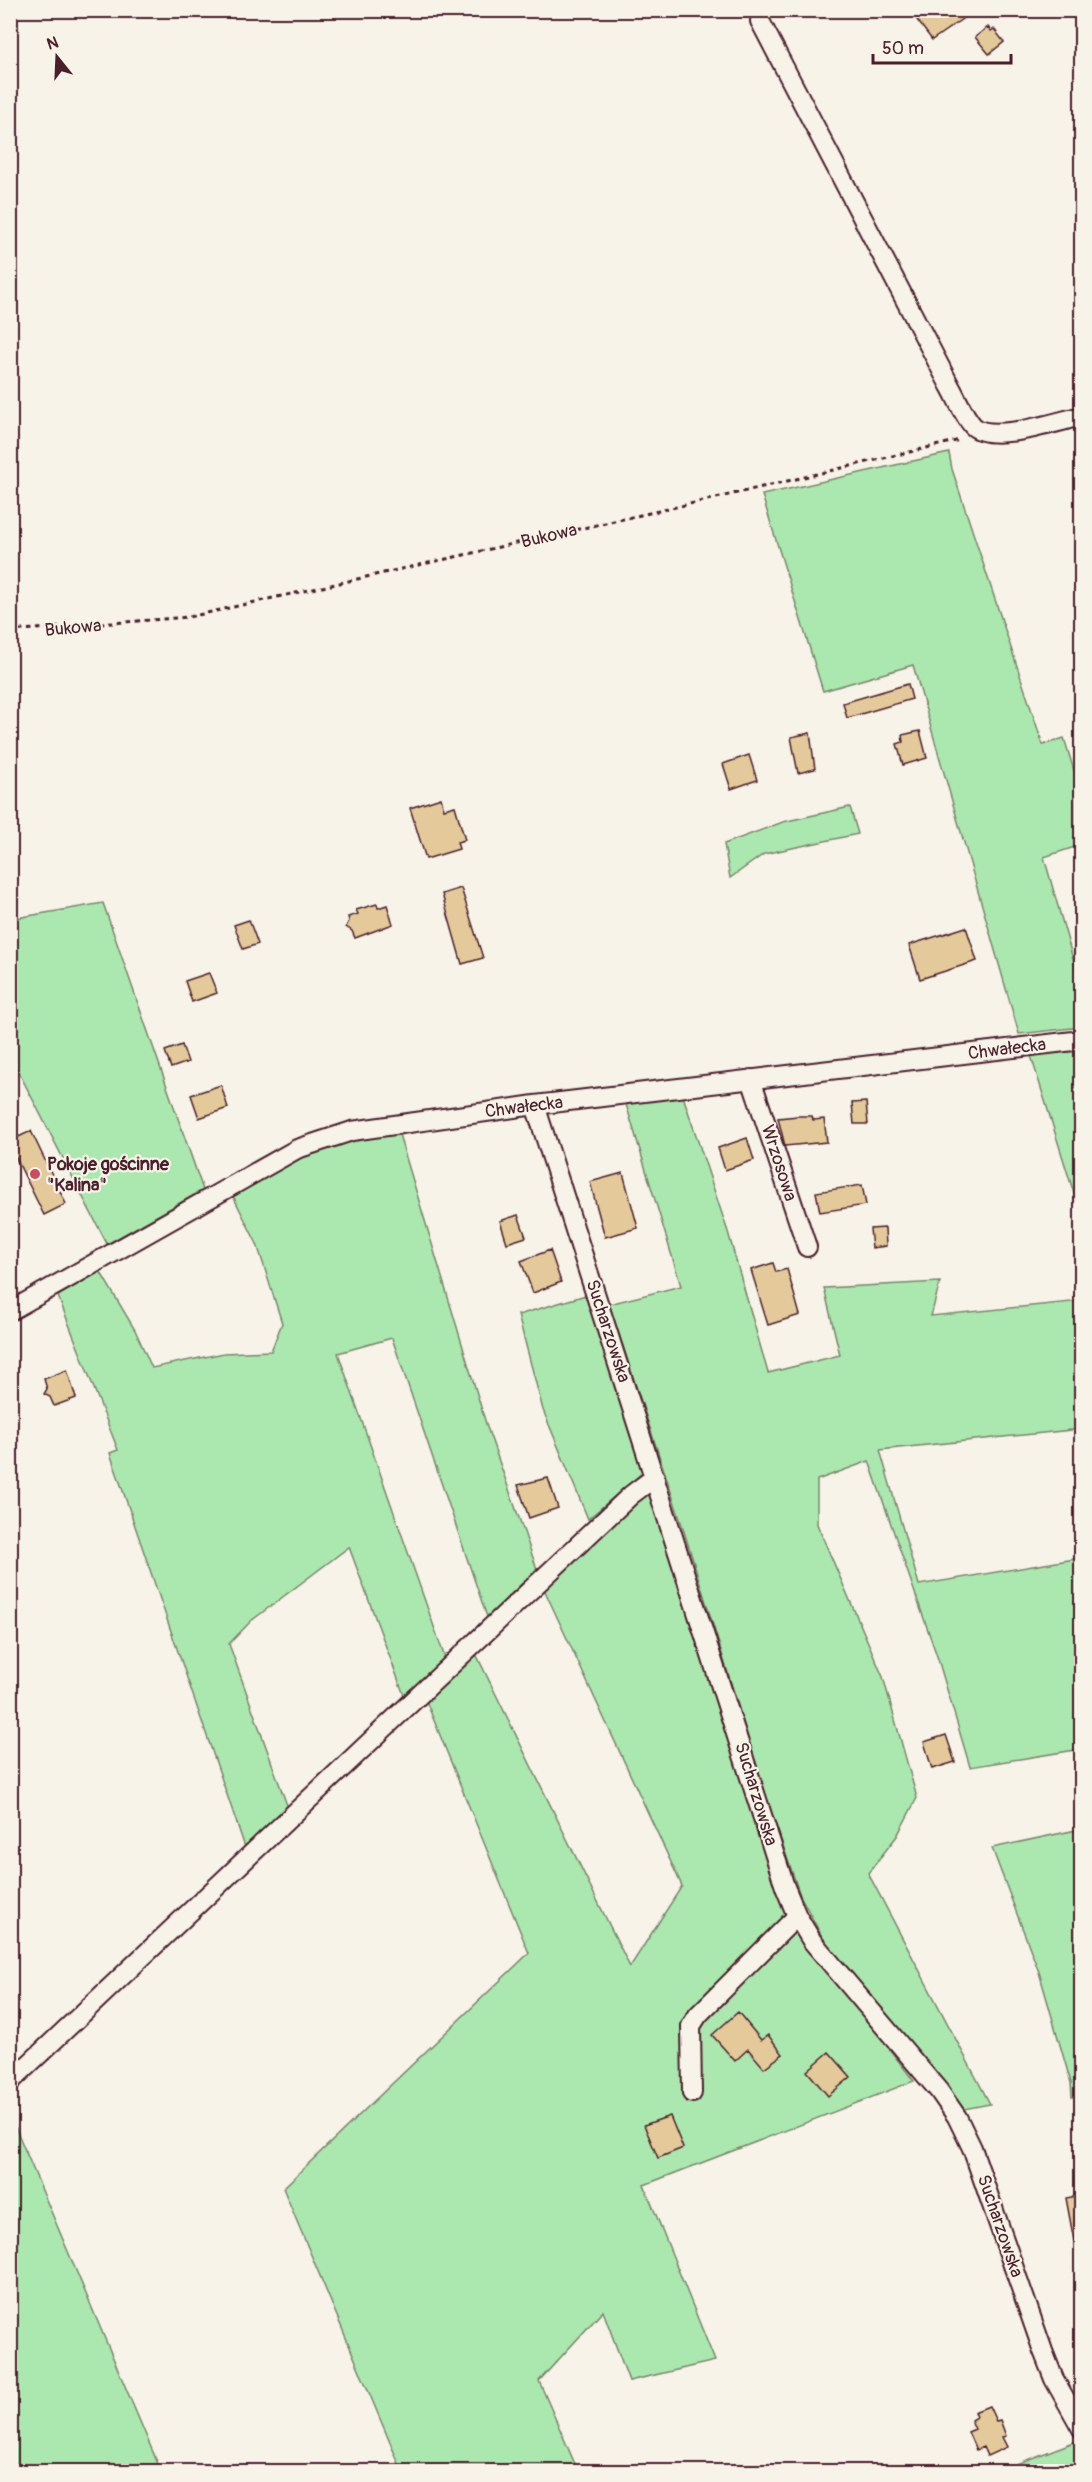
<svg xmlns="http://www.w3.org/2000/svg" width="1092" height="2482" font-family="Pangolin,sans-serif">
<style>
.green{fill:#abe8af;stroke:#7a846d;stroke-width:1.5}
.building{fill:#e4ca9a;stroke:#4a1f2b;stroke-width:1.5}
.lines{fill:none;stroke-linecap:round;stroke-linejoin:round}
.minor-casing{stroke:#4a1f2b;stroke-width:22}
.path{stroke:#4a1f2b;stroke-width:3;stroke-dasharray:4.5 4.5;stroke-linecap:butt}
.minor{stroke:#f7f3e8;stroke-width:18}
.poi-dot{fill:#d1495b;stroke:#f7f3e8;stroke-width:2}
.labels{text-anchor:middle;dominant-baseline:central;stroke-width:4.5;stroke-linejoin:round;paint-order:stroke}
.street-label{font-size:18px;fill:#4a1f2b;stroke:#f7f3e8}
.poi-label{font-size:18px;font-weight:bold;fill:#4a1f2b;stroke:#f7f3e8;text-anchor:start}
</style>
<rect width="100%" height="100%" fill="#f7f3e8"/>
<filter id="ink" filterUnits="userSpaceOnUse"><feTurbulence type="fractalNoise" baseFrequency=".0167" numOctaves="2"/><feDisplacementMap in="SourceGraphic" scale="12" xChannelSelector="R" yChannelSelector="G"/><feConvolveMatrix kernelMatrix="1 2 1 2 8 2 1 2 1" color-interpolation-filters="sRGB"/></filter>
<g filter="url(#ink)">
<path class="green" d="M949,453L952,469L1043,745L1064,738L1081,793V845L1044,857L1081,987V1027L1019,1034L913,665L823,691L762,495Z
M850,807L858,834L764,854L730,878L724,844L783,822Z
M103,903L203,1190L107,1244L11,1057V919Z
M1081,1050H1082L1081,1216L1031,1056Z
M683,1096L728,1232L768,1373L840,1355L824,1288L940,1282L931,1316L1081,1301V1429L880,1450L919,1585L1081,1558V1749L970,1767L938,1659L869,1461L817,1480V1524L883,1677L917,1798L897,1836L868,1873L990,2104L964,2109L825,1942L800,1895L767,1799L683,1528L609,1304L681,1286L626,1104Z
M398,1131L487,1427L537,1569L487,1617L392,1338L338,1353L445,1658L405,1698L349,1547L251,1621L229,1644L288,1808L246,1850L110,1453L118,1450L58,1296L100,1271L135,1330L152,1368L224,1353L271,1351L282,1323L257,1244L233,1196L318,1147Z
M586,1295L643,1472L588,1519L543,1410L518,1315Z
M651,1490L796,1929L914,2081L644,2185L715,2361L629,2381L603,2311L539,2381L578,2471H402L283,2188L529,1953L424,1696L476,1654L630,1967L682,1886L544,1589Z
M1081,1829L1082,2095L1072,2097L1071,2083L1039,1972L992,1848Z
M11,2117L161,2471H11Z
M1074,2442L1081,2456V2471H998Z"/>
<path class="building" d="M931,10H975L932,40L917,20Z
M988,27L991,31L994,29L1004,42L989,54L975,37Z
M908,684L912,699L847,718L843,703Z
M920,731L927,758L903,765L897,744L903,742L902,735Z
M810,733L815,769L798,773L791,737Z
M749,755L757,780L731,789L723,764Z
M441,798L444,809L455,806L465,840L457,842L459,849L426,859L410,808Z
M461,888L483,958L462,964L442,894Z
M377,904L378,908L387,905L393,924L355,938L352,931L346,927L349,921L348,917L358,914L356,910Z
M249,920L258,944L243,949L234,925Z
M966,927L977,961L920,979L909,945Z
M209,973L217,993L192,1002L185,981Z
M182,1045L188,1062L171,1068L165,1051Z
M221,1085L228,1108L199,1118L191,1095Z
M866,1102L868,1124H854L852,1103Z
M798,1116H812L813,1120L824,1119L827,1142L785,1146L778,1118Z
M31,1131L66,1204L44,1215L10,1146V1141Z
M747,1138L754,1160L725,1170L718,1148Z
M623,1173L638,1228L605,1237L590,1182Z
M862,1185L866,1205L820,1212L816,1192Z
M518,1215L526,1237L507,1243L500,1221Z
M885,1228L886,1246L872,1248L870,1229Z
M550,1250L561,1282L533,1293L521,1261Z
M773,1263L776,1272L787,1269L800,1315L768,1325L751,1270Z
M67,1370L76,1398L54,1406L50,1397L44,1394L47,1389L44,1379Z
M548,1478L558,1508L529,1518L518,1485Z
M946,1735L955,1762L932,1769L924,1742Z
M738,2012L761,2040L768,2035L783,2054L764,2068L748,2049L735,2061L712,2035Z
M829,2052L851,2077L828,2096L807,2071Z
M670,2116L683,2148L658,2158L644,2125Z
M1082,2195V2240L1074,2241L1066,2198Z
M989,2406L996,2421L1000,2420L1006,2436L1002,2437L1007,2447L987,2456L983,2447L976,2450L968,2432L975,2429L971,2420L976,2417L974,2412Z"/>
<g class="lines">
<defs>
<path id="minor" d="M760,21L950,386C957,398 963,415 973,426C992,444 1058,421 1082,416
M751,1079L807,1247
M535,1105L785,1887L797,1916L812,1941L939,2091L957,2117L972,2148L1043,2351L1054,2379L1082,2429
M10,1311L297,1149L352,1131L535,1105L1082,1040
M10,2082L631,1495L655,1477
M692,2093L691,2026L698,2015L797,1916"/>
</defs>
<use href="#minor" class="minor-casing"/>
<path class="path" d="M10,631L189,617L716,498L960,440"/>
<use href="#minor" class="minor"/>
</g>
</g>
<circle class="poi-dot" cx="35" cy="1174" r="6"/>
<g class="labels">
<g class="street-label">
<text transform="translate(549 536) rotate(-13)">Bukowa</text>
<text transform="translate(73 628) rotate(-5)">Bukowa</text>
<text transform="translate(1007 1049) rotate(-7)">Chwałecka</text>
<text transform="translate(524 1107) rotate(-7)">Chwałecka</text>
<text transform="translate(779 1163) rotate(72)">Wrzosowa</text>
<text transform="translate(608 1331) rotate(72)">Sucharzowska</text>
<text transform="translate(756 1794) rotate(73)">Sucharzowska</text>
<text transform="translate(1000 2226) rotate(71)">Sucharzowska</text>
</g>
<g class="poi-label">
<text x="47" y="1164">Pokoje gościnne<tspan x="47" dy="21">"Kalina"</tspan></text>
</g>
</g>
<rect width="1092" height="2482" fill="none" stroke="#f7f3e8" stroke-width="36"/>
<rect x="18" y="18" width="1056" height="2446" fill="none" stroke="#4a1f2b" stroke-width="2" filter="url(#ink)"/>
<g transform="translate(57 57) rotate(342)" stroke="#f7f3e8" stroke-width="4.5" paint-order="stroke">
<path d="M0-4.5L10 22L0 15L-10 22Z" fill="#4a1f2b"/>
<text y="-9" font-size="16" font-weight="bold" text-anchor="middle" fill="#4a1f2b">N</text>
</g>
<path d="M873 54v9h138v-9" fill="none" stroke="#4a1f2b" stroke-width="3"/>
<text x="882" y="54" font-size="18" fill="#4a1f2b" stroke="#f7f3e8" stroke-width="4.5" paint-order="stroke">50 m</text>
</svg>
